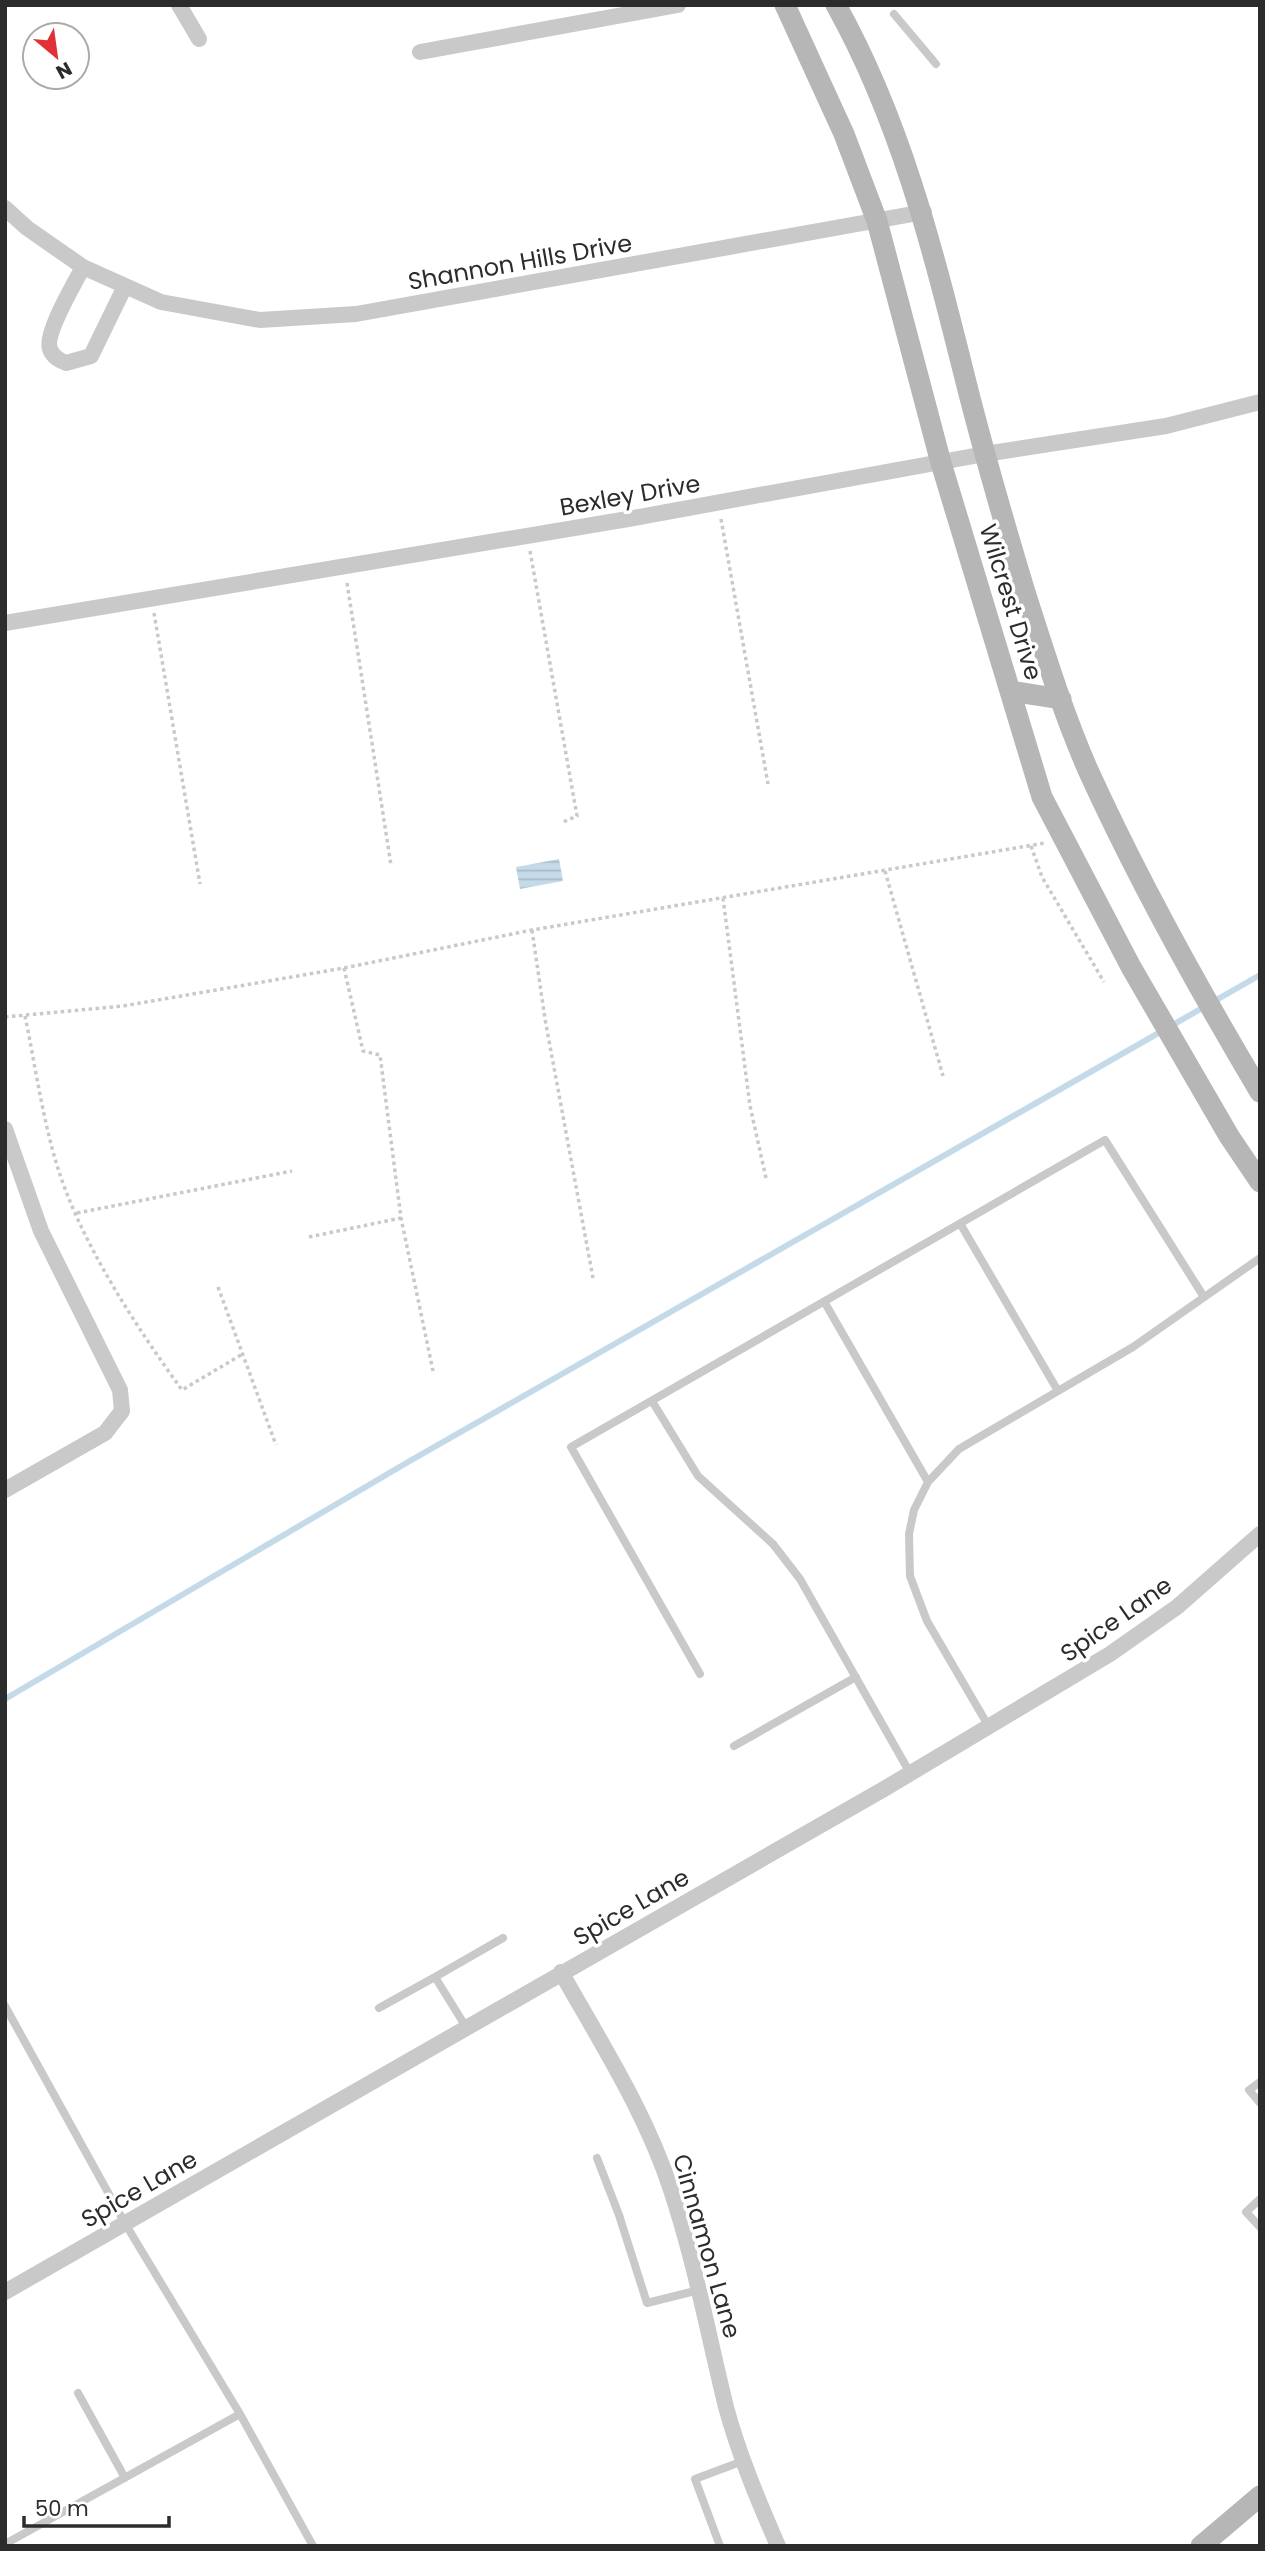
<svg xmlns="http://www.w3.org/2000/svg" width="1265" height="2551" font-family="Poppins,sans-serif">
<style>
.water{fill:url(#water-rules)}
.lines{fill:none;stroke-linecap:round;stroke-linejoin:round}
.stream{stroke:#c5dae9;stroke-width:6}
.path{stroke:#c9c9c9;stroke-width:3.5;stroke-dasharray:3.5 3.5;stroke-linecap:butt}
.service{stroke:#c9c9c9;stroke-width:8}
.minor{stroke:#c9c9c9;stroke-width:16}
.secondary{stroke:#b6b6b6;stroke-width:21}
.labels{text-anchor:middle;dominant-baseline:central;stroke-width:7;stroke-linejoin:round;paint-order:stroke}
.street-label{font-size:24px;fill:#2c2c2c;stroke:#fff}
</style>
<defs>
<pattern id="water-rules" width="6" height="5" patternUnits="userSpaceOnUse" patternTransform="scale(1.75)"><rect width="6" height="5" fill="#c5dae9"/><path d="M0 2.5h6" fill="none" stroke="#a9bbc8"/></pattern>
</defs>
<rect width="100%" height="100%" fill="#fff"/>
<path class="water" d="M559,859L563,881L520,889L516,867Z"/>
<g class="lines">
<path class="stream" d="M5,1699L408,1462L1260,975"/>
<path class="path" d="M721,519L768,784
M530,551L577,816L563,822
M347,583L391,865
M154,613L200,884
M1031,846L1042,877L1104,982
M885,871L943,1076
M723,898L750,1106L766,1178
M532,930L545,1019L593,1278
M344,968L363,1051L380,1055L401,1218L433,1371
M25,1016C35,1064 42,1115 56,1162C79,1240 135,1325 182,1390L241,1355
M5,1017L123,1006L344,968L532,930L1045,843
M77,1213L292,1171
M309,1237L401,1218
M218,1287L276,1445"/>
<path class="service" d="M894,14L936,64
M961,1225L1058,1391
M825,1303L928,1482
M652,1401L698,1476L773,1544L800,1579L910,1773
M700,1674L571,1447L1105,1140L1204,1297
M989,1727L927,1621L910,1576L909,1534L914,1510L928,1482L959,1449L1133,1347L1260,1258
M734,1746L856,1677
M5,2006L126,2225L240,2414L313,2546
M379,2008L435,1977
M466,2027L435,1977L503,1938
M1260,2082L1249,2090L1260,2103
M597,2158L619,2215L647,2303L699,2290
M1260,2199L1246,2212L1260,2227
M78,2393L125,2478
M5,2544L240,2414
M720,2546L695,2479L743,2461"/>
<path class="minor" d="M179,5L199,39
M420,52L678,5
M5,208L27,228L83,267L161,302L260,320L356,314L924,212
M83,267C75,283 44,334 50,349C53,357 59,360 66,363L91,356L125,286
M5,623L628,519L985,454L1166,426L1260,402
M5,1129L41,1231L120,1390L122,1411L105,1433L5,1490
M561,1972C601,2043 646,2113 671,2190C695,2262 708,2334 726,2407C739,2455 758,2500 778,2546
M5,2292L884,1789L1110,1654L1177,1607L1260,1534"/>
<path class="secondary" d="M785,5L844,134L877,221L941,463L1042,797L1131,967L1229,1136L1260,1182
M836,5C904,127 935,259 969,394C986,460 1005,526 1025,592C1044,651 1063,713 1088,770C1138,880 1198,988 1260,1092
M1010,691L1061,699
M1201,2546L1260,2496"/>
</g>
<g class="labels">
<g class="street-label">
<text transform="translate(520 262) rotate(-10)">Shannon Hills Drive</text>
<text transform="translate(630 495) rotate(-10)">Bexley Drive</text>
<text transform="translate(1011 602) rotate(73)">Wilcrest Drive</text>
<text transform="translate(1116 1619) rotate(-35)">Spice Lane</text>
<text transform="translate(631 1907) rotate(-30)">Spice Lane</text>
<text transform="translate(139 2189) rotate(-30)">Spice Lane</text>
<text transform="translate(707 2246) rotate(74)">Cinnamon Lane</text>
</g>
</g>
<rect width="1265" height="2551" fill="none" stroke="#2c2c2c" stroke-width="14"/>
<g transform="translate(56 56) rotate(151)"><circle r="33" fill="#ffffff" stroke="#ababab" stroke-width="2"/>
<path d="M0-5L12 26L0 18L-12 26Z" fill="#e03136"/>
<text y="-10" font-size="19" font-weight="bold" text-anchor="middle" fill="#2c2c2c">N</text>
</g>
<path d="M24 2516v10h145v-10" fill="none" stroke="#2c2c2c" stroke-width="3.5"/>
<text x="35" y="2516" font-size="21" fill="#2c2c2c" stroke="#ffffff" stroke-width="5" paint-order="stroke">50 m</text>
</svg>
